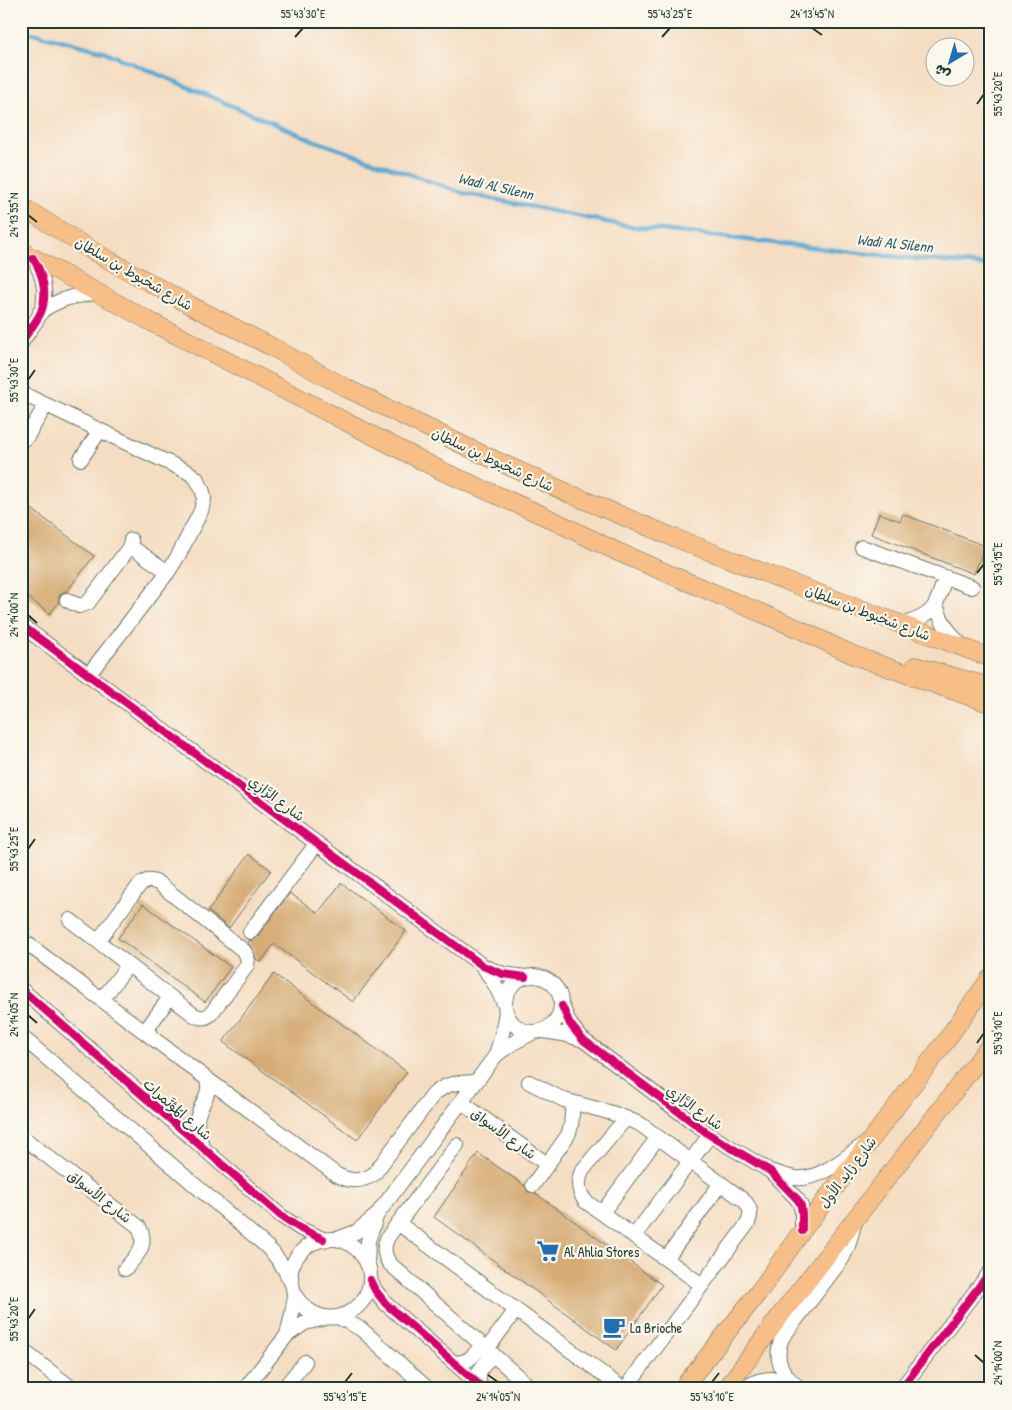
<svg xmlns="http://www.w3.org/2000/svg" width="1012" height="1410" font-family="'Patrick Hand','Playpen Sans Arabic',sans-serif">
<style>
.lines{fill:none;stroke-linecap:round;stroke-linejoin:round}
.stream{stroke:#5ba9d4;stroke-width:4.5}
.building{fill:#d6ab75}
.minor-casing{stroke:#6a7566;stroke-width:16}
.major-casing{stroke:#6a7566;stroke-width:19}
.minor{stroke:#fff;stroke-width:14}
.major{stroke:#f7be87;stroke-width:18}
.cycleway-casing{stroke:#fbf7ec;stroke-width:11}
.cycleway{stroke:#d6006c;stroke-width:8}
.ticks{fill:none;stroke:#1f3d34;stroke-width:2}
.labels{text-anchor:middle;dominant-baseline:central;stroke-width:4.5;stroke-linejoin:round;paint-order:stroke}
.street-label{font-size:14px;fill:#1f3d34;stroke:#fbf7ec}
.poi-label{font-size:14px;fill:#1f3d34;stroke:#fbf7ec;text-anchor:start}
.water-label{font-size:15px;font-style:italic;fill:#315d64;stroke:#fbf7ec}
.neatline{fill:none;stroke:#1f3d34;stroke-width:2}
.ticks-label{font-size:12px;text-anchor:middle;fill:#1f3d34}
</style>
<rect width="100%" height="100%" fill="#fbf7ec"/>
<filter id="ink" filterUnits="userSpaceOnUse"><feTurbulence type="fractalNoise" baseFrequency=".02" numOctaves="2"/><feDisplacementMap in="SourceGraphic" scale="10" xChannelSelector="R" yChannelSelector="G"/><feConvolveMatrix kernelMatrix="1 2 1 2 8 2 1 2 1" color-interpolation-filters="sRGB"/></filter>
<filter id="wash" filterUnits="userSpaceOnUse"><feTurbulence type="fractalNoise" baseFrequency=".0096" numOctaves="4" result="noise"/><feDisplacementMap in="SourceGraphic" scale="20" xChannelSelector="R" yChannelSelector="G"/><feGaussianBlur stdDeviation="1.12" result="paint"/><feColorMatrix in="noise" values="0 0 0 0 0 0 0 0 0 0 0 0 0 0 0 0 0 1.4 0 .05"/><feComposite in="paint" operator="in"/></filter>
<g filter="url(#wash)">
<rect width="100%" height="100%" fill="#f5ddc2"/>
<g class="lines">
<path class="stream" d="M21,30L103,51L313,140L463,193L627,226L887,256L991,266"/>
</g>
<g id="blocks">
<path class="building" d="M21,501L94,556L67,591L63,592L59,596V602L50,614L21,592Z
M879,513L900,521L903,514L985,546L974,574L871,534Z
M249,854L271,870L229,928L208,911Z
M341,883L406,931L353,1002L274,944L261,962L256,959L253,949L248,943L249,941L253,940L257,937L290,893L318,913Z
M143,904L231,967L205,1002L118,938Z
M274,974L407,1072L357,1140L223,1042Z
M478,1153L525,1186L528,1192L535,1193L662,1285L616,1350L434,1217Z"/>
</g>
</g>
<g filter="url(#ink)">
<use href="#blocks" fill-opacity="0" stroke="#6a7566" stroke-width="1"/>
<g class="lines">
<defs>
<path id="minor" d="M40,312C60,298 74,296 97,293
M21,343C27,333 36,323 41,312C48,294 43,274 33,258
M21,393L188,472L196,478L200,485L203,492L204,499L201,511L178,556L168,572L89,674
M26,438L46,405
M81,459L100,430
M130,546L168,572
M862,547L972,587
M67,600L79,606L88,603L128,549L131,543V540
M936,605C941,622 950,635 963,647
M21,625L483,966L503,974L525,977
M900,625C913,622 930,616 936,603C940,595 942,586 945,577
M70,920L194,1015C202,1019 208,1018 213,1011L246,967C249,961 248,957 244,951L158,883C150,879 144,880 138,887L98,941
M250,932L317,843
M21,939L207,1079L337,1175C351,1182 361,1182 374,1174L433,1095C447,1082 458,1083 475,1082
M483,966L495,985L505,1005
M505 1004a28 28 0 1 1 56 0a28 28 0 1 1-56 0Z
M21,989L281,1216L301,1229L323,1239
M95,995L101,996L107,993L128,965
M562,1006L570,1024L582,1039L710,1135L770,1171L798,1200L801,1206L802,1214V1231
M543,1031L563,1034L581,1039
M21,1036L266,1246C277,1256 284,1267 291,1282
M152,1038L149,1033V1026L170,997
M496,1055L502,1034L506,1012
M529,1082L564,1100L612,1113L640,1124L742,1199C751,1206 752,1213 748,1223L625,1389
M461,1102L548,1165
M626,1118L582,1171C577,1182 578,1191 585,1201L702,1285
M21,1136L139,1227C149,1246 136,1256 125,1269
M457,1145L390,1234C383,1244 383,1253 389,1263L532,1389
M202,1146C200,1139 197,1130 197,1122C197,1105 212,1098 207,1079
M773,1172C780,1174 788,1177 796,1178C820,1180 843,1159 862,1146
M533,1185L568,1135L571,1126L573,1103
M602,1213L658,1137
M398,1223L623,1389
M634,1236L710,1135
M337,1239L356,1232L376,1216L496,1055L513,1043L532,1033
M666,1259L721,1183
M367,1263L368,1241L376,1217
M370,1280L375,1290L386,1304L484,1389
M338,1317L361,1329L428,1389
M287,1335C290,1322 295,1307 294,1294C293,1286 290,1279 291,1271C295,1251 313,1238 333,1239C347,1239 359,1249 366,1261C387,1303 325,1345 294,1294
M21,1349L73,1389
M487,1349L516,1310
M454,1363C468,1364 474,1355 482,1345
M478,1383L480,1370L493,1354
M245,1389L287,1335L305,1323L325,1318
M283,1389L305,1362
M744,1389C758,1377 773,1378 790,1381
M801,1389C782,1375 773,1361 782,1338L842,1259L848,1246L855,1221
M901,1389L991,1271"/>
<path id="major" d="M21,206L96,253L190,305L272,347L348,389L473,450L570,494L670,536L783,580L991,658
M21,251L153,323L442,471L544,516L618,552L683,580L799,629L853,655L991,704
M915,666L991,687
M682,1389L761,1289L802,1231L945,1042L991,977
M726,1389L783,1312L991,1044"/>
</defs>
<use href="#minor" class="minor-casing"/>
<use href="#major" class="major-casing"/>
<use href="#minor" class="minor"/>
<use href="#major" class="major"/>
<defs>
<path id="cycleway" d="M21,343C27,333 36,323 41,312C48,294 43,274 33,258
M21,625L483,966L503,974L525,977
M21,989L281,1216L301,1229L323,1239
M562,1006L570,1024L582,1039L710,1135L770,1171L798,1200L801,1206L802,1214V1231
M370,1280L375,1290L386,1304L484,1389
M901,1389L991,1271"/>
</defs>
<use href="#cycleway" class="cycleway-casing"/>
<use href="#cycleway" class="cycleway"/>
</g>
</g>
<path class="ticks" d="M812,28L822,35M295,37L303,28M662,37L670,28M977,104L984,94M28,215L37,222M28,380L35,370M977,573L984,564M28,615L37,623M28,849L35,839M28,1015L37,1023M977,1043L984,1033M28,1319L35,1309M975,1355L984,1363M488,1375L498,1382M345,1382L352,1373M712,1382L719,1373"/>
<defs>
<symbol id="supermarket-bare" viewBox="-9 -9 18 18"><path d="M-6-5.5h2.5l.6 2H6L4.5 2H-2.5L-4.4-4H-6ZM-1.5 3.2a1.3 1.3 0 1 0 .1 0ZM3 3.2a1.3 1.3 0 1 0 .1 0Z" fill="#1f6fb2" stroke="#fbf7ec" stroke-width="2.5" paint-order="stroke"/></symbol>
<symbol id="cafe-bare" viewBox="-9 -9 18 18"><path d="M-5.5-4.5H6V0H3Q3 3.5 0 3.5H-2.5Q-5.5 3.5-5.5 0ZM3-3.2v2h1.7v-2ZM-6 4.5H4V6H-6Z" fill="#1f6fb2" stroke="#fbf7ec" stroke-width="2.5" paint-order="stroke"/></symbol>
</defs>
<g fill-rule="evenodd">
<use href="#supermarket-bare" x="532" y="1235" width="32" height="32"/>
<use href="#cafe-bare" x="598" y="1311" width="32" height="32"/>
</g>
<g class="labels">
<g class="street-label">
<text transform="translate(134 273) rotate(30)">شارع شخبوط بن سلطان</text>
<text transform="translate(493 459) rotate(25)">شارع شخبوط بن سلطان</text>
<text transform="translate(868 612) rotate(21)">شارع شخبوط بن سلطان</text>
<text transform="translate(277 798) rotate(37)">شارع الرَّازِي</text>
<text transform="translate(695 1107) rotate(36)">شارع الرَّازِي</text>
<text transform="translate(178 1109) rotate(41)">شارع المُؤتَمرات</text>
<text transform="translate(504 1133) rotate(36)">شارع الأسواق</text>
<text transform="translate(847 1172) rotate(-53)">شارع زايد الأول</text>
<text transform="translate(100 1196) rotate(38)">شارع الأسواق</text>
</g>
<g class="poi-label">
<text x="564" y="1251">Al Ahlia Stores</text>
<text x="630" y="1327">La Brioche</text>
</g>
<g class="water-label">
<text transform="translate(496 186) rotate(13)">Wadi Al Silenn</text>
<text transform="translate(895 243) rotate(6)">Wadi Al Silenn</text>
</g>
</g>
<rect width="1012" height="1410" fill="none" stroke="#fbf7ec" stroke-width="55"/>
<g transform="translate(950 62) rotate(218)"><circle r="24" fill="#fbf7ec" stroke="#a3ada2"/>
<path d="M0-4L9 19L0 12L-9 19Z" fill="#1f6fb2"/>
<text y="-8" font-size="14" font-weight="bold" text-anchor="middle" fill="#1f3d34">ش</text>
</g>
<rect x="28" y="28" width="956" height="1354" class="neatline"/>
<g class="ticks-label">
<text x="303" y="18">55°43'30"E</text>
<text x="670" y="18">55°43'25"E</text>
<text x="812" y="18">24°13'45"N</text>
<text transform="translate(998 94) rotate(-90)" y="4">55°43'20"E</text>
<text transform="translate(14 215) rotate(-90)" y="4">24°13'55"N</text>
<text transform="translate(14 380) rotate(-90)" y="4">55°43'30"E</text>
<text transform="translate(998 564) rotate(-90)" y="4">55°43'15"E</text>
<text transform="translate(14 615) rotate(-90)" y="4">24°14'00"N</text>
<text transform="translate(14 849) rotate(-90)" y="4">55°43'25"E</text>
<text transform="translate(14 1015) rotate(-90)" y="4">24°14'05"N</text>
<text transform="translate(998 1033) rotate(-90)" y="4">55°43'10"E</text>
<text transform="translate(14 1319) rotate(-90)" y="4">55°43'20"E</text>
<text transform="translate(998 1363) rotate(-90)" y="4">24°14'00"N</text>
<text x="345" y="1401">55°43'15"E</text>
<text x="498" y="1401">24°14'05"N</text>
<text x="712" y="1401">55°43'10"E</text>
</g>
</svg>
